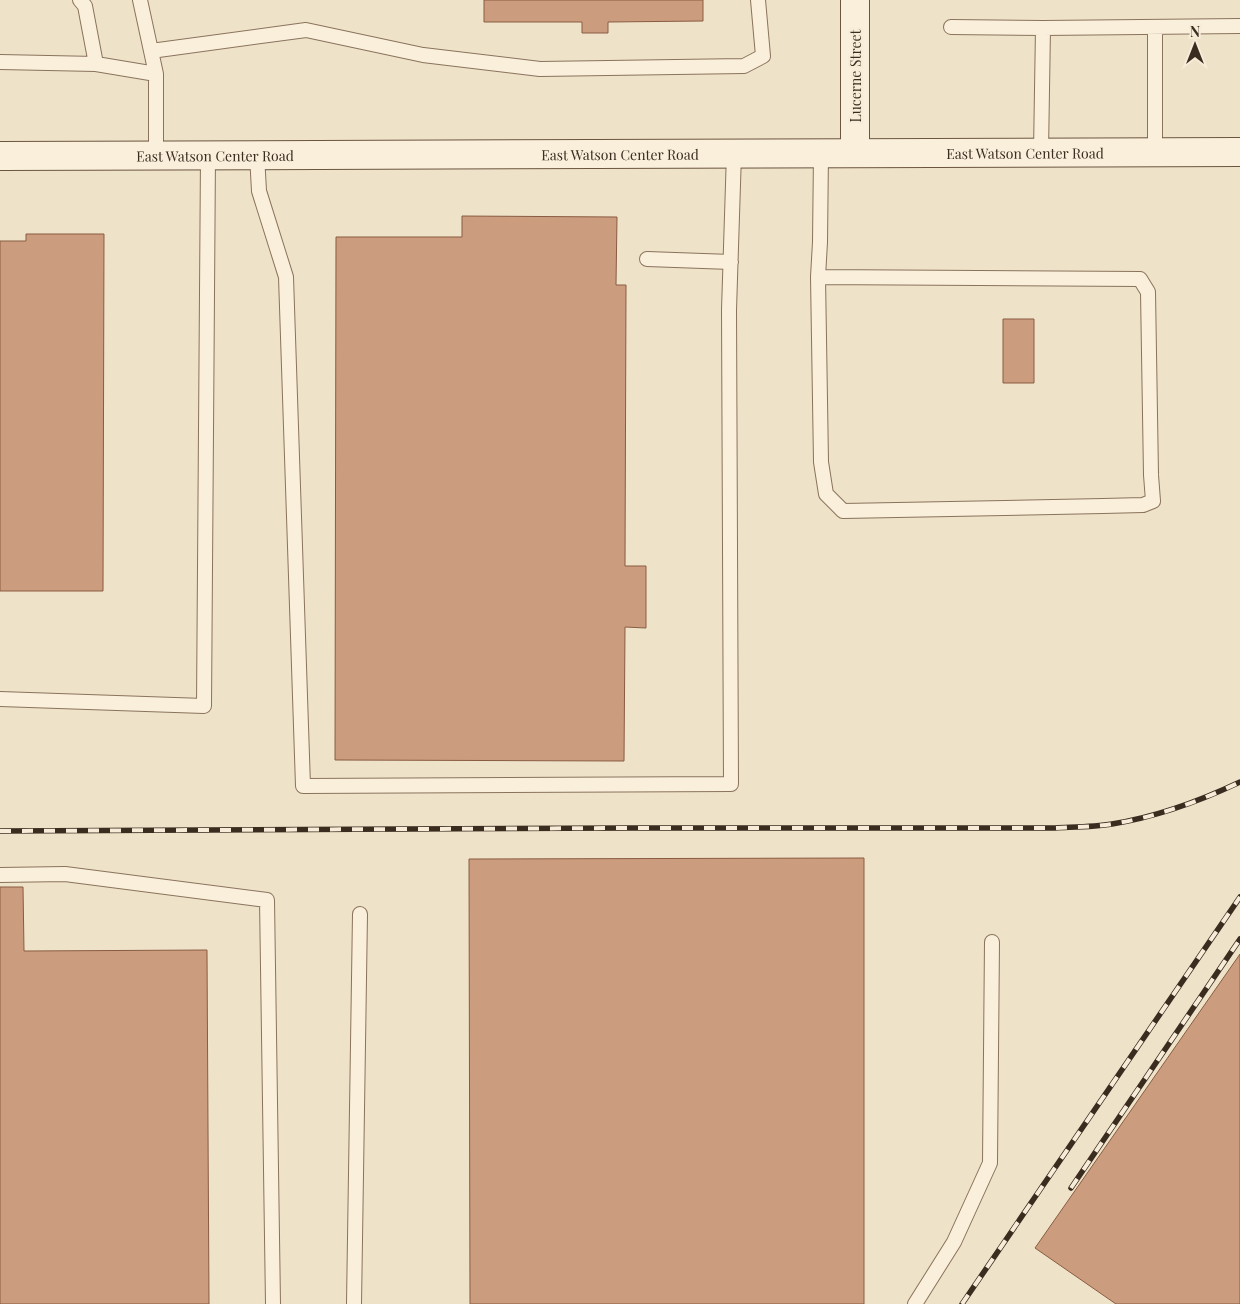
<svg xmlns="http://www.w3.org/2000/svg" width="1240" height="1304" font-family="'Playfair Display',serif">
<style>
.building{fill:#cc9c7e;stroke:#895c42}
.lines{fill:none;stroke-linecap:round;stroke-linejoin:round}
.lane-casing{stroke:#8a735d;stroke-width:16}
.secondary-casing{stroke:#6c5540;stroke-width:30}
.lane{stroke:#f9efdb;stroke-width:14}
.secondary{stroke:#f9efdb;stroke-width:28}
.rail-casing{stroke:#3b2c20;stroke-width:5.5}
.rail{stroke:#f6ecd7;stroke-width:4;stroke-dasharray:11;stroke-linecap:butt}
.labels{text-anchor:middle;dominant-baseline:central;stroke-width:4.5;stroke-linejoin:round;paint-order:stroke}
.street-label{font-size:14px;fill:#3b2c20;stroke:#f6ecd7}
</style>
<rect width="100%" height="100%" fill="#eee2c8"/>
<path class="building" d="M484,0H703V21L608,22V33H582V22H484Z
M462,216L617,217L616,285H626L625,566H646V628L625,627L624,761L335,760L336,237H462Z
M26,234H104L103,591H0V241H26Z
M1003,319H1034V383H1003Z
M864,858V1304H470L469,859Z
M0,887H23L24,951L207,950L209,1304H0Z
M1240,954V1304H1116L1035,1248Z"/>
<g class="lines">
<defs>
<path id="lane" d="M80,0L85,6L96,64
M140,0L156,74V155
M951,27L1043,28L1240,26
M1155,27V152
M151,51L306,30L423,55L540,69L744,66L763,56L758,0
M0,62L96,64L156,74
M1041,152L1043,28
M257,155L259,191L286,277L303,786L731,784L729,310L734,153
M647,259L731,262
M818,277L1140,279L1148,292L1151,475L1153,501L1143,505L1103,506L843,511L826,494L821,462L818,277L820,242L821,153
M0,699L204,706L208,155
M0,875L65,874L267,900L273,1304
M354,1304L360,914
M915,1304L954,1242L990,1163L992,942"/>
<g id="secondary">
<path d="M855,0V152"/>
<path id="s1" d="M0,156L1240,152"/>
</g>
</defs>
<use href="#lane" class="lane-casing"/>
<use href="#secondary" class="secondary-casing"/>
<use href="#lane" class="lane"/>
<use href="#secondary" class="secondary"/>
<defs>
<path id="rail" d="M0,831L629,828H1055C1074,827 1094,827 1112,824C1156,817 1200,801 1240,782
M1071,1188L1240,939
M962,1304L1240,897"/>
</defs>
<use href="#rail" class="rail-casing"/>
<use href="#rail" class="rail"/>
</g>
<g class="labels">
<g class="street-label">
<text transform="translate(855 76) rotate(-90)">Lucerne Street</text>
<text stroke="none"><textPath href="#s1" startOffset="1025">East Watson Center Road</textPath></text>
<text stroke="none"><textPath href="#s1" startOffset="620">East Watson Center Road</textPath></text>
<text stroke="none"><textPath href="#s1" startOffset="215">East Watson Center Road</textPath></text>
</g>
</g>
<g transform="translate(1195 45)" stroke="#f6ecd7" stroke-width="4" paint-order="stroke">
<path d="M0-4L9 19L0 12L-9 19Z" fill="#3b2c20"/>
<text y="-8" font-size="14" font-weight="bold" text-anchor="middle" fill="#3b2c20">N</text>
</g>
</svg>
